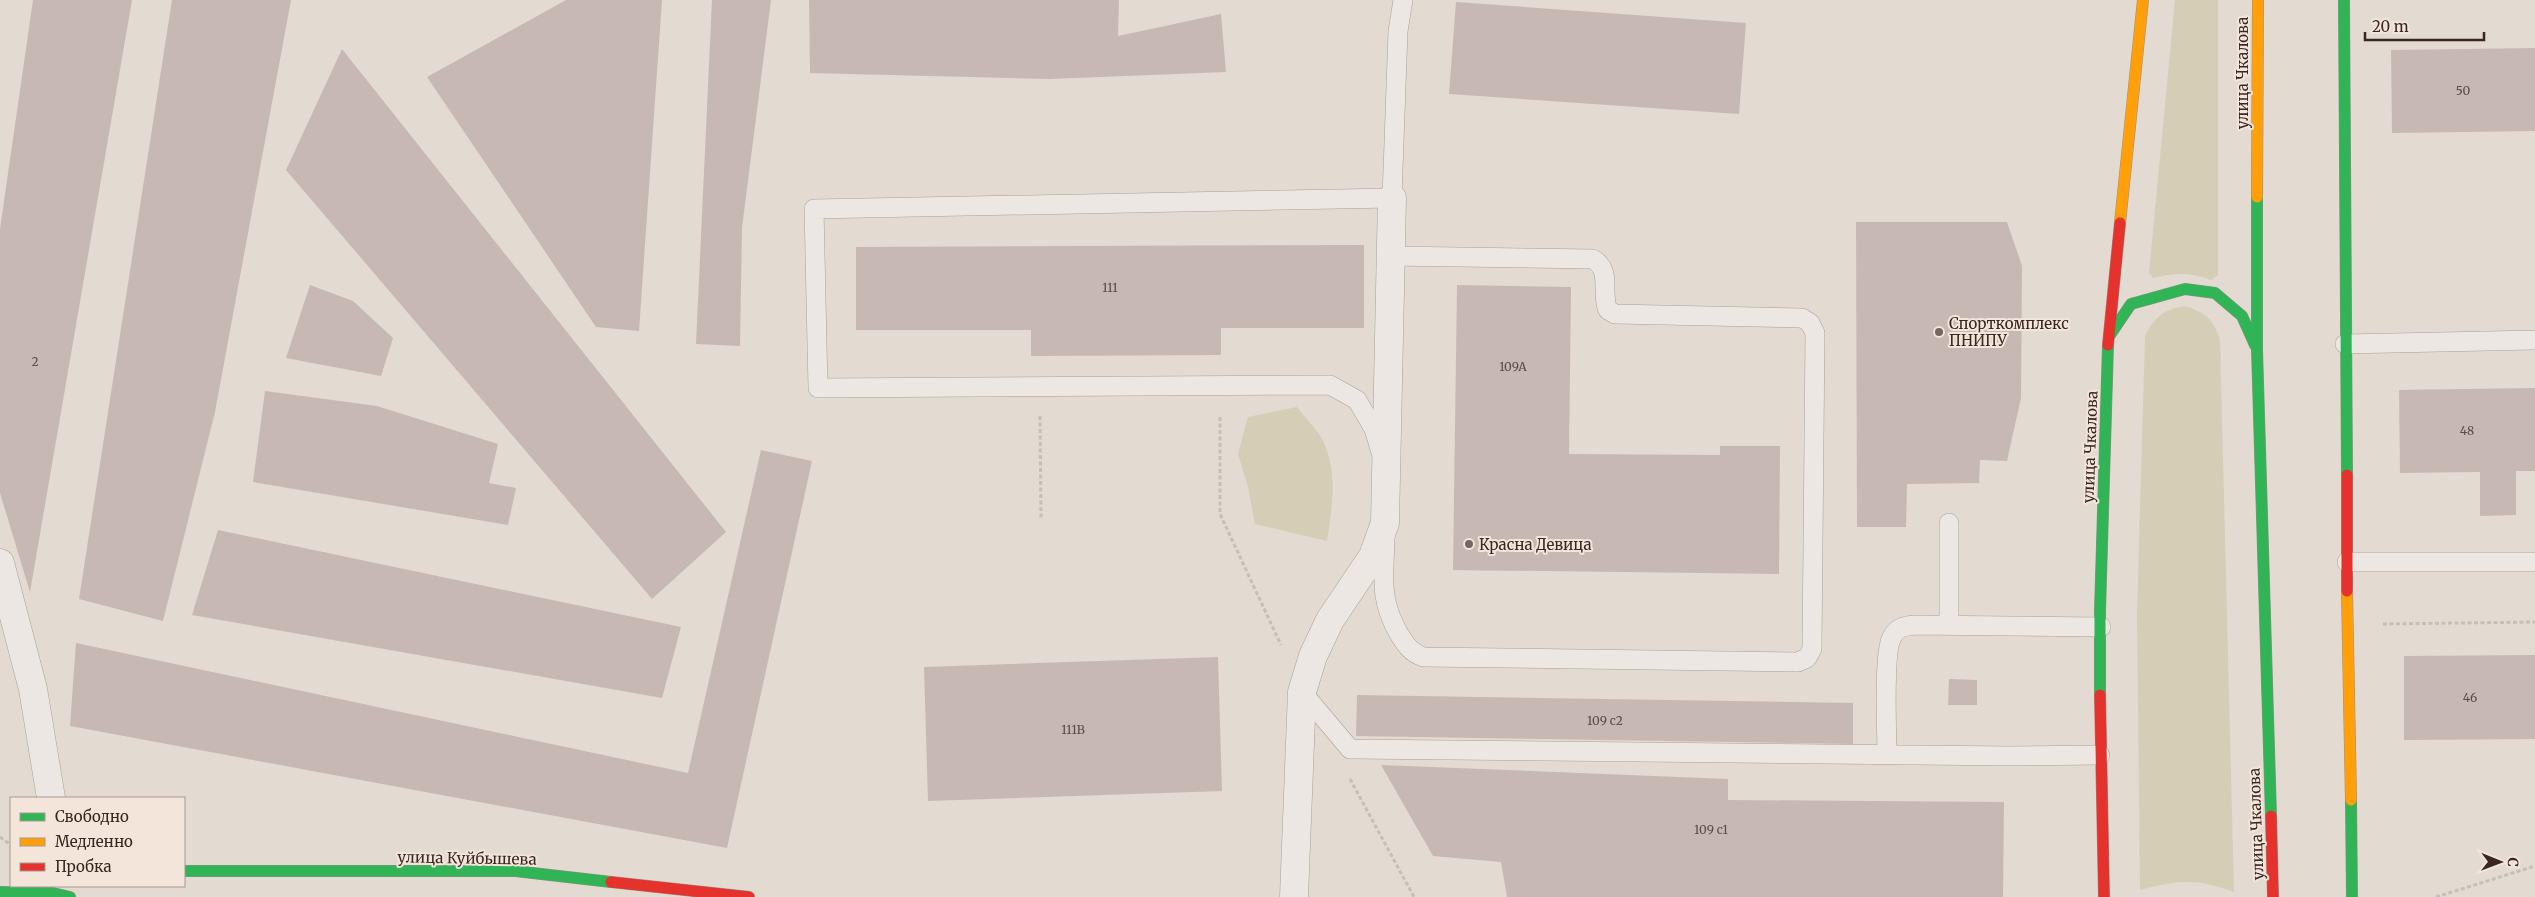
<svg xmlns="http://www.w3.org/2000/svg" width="2535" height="897" font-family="Merriweather,serif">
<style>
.green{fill:#d5cdb6}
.building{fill:#c8b8b3}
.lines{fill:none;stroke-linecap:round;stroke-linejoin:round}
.lane-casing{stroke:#a9a09a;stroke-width:20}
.street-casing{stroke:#a9a09a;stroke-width:29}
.fast-casing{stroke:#998f8a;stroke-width:12}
.slow-casing{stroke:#998f8a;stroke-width:12}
.jam-casing{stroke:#998f8a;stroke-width:12}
.path{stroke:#c5beb9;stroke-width:3;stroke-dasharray:4 2.5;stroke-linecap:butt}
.lane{stroke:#ece7e2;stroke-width:19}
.street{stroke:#ece7e2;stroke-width:28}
.fast{stroke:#30b455;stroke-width:11}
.slow{stroke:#ff9f0a;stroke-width:11}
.jam{stroke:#e5322d;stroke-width:11}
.poi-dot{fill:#746660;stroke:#f3e5d9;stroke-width:2}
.labels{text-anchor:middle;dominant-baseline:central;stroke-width:4;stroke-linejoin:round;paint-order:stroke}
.number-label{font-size:12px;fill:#5c4b46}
.street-label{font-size:15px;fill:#382722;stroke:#f3e5d9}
.poi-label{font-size:15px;fill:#382722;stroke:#f3e5d9;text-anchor:start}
</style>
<rect width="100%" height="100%" fill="#e3dad2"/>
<path class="green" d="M2175,0H2218V275L2211,280C2191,272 2174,273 2153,278L2149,273Z
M2185,306C2206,313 2213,319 2220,339L2234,892C2198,878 2176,880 2140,890L2137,614L2145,337C2153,318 2164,309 2185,306Z
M1297,407C1305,418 1317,429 1323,441C1338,472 1332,509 1327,541L1255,524L1248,487L1238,454L1248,417Z"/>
<path class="building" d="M33,0H132L30,592L0,493V229Z
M172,0H291L215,412L163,621L79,599Z
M566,0H662L639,331L596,327L427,77Z
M712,0H771L742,228L740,346L696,344Z
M809,0H1119L1118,36L1221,14L1226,72L1050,79L810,73Z
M1456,2L1746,23L1739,114L1449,94Z
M2535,48V131L2392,133L2391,50Z
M342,49L726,532L652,599L286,170Z
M1856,222H2007L2022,266L2021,398L2007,461L1980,460L1979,483L1907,484L1906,527H1857Z
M1364,245V328H1221V355L1031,356V330H856V247Z
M310,285L353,301L393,338L381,376L286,358Z
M1457,285L1571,287L1569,454L1720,455V446H1780L1779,574L1453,570Z
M2535,388V471H2516V515L2480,516V472L2400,473L2399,390Z
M265,391L377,406L498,444L489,483L516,488L508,525L253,482Z
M761,450L812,461L727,848L70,726L76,643L688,773Z
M218,530L681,627L662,698L192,615Z
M2535,655V739L2404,740V656Z
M1218,657L1222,791L928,801L924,667Z
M1949,679L1977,680V705H1948Z
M1357,695L1853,703V744L1356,736Z
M1381,765L1728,779V800L2004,802L2003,897H1507L1501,862L1433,856Z"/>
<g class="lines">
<defs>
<path id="lane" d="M2345,344L2535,340
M1381,452L1374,429L1357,400L1330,385L818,388L814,209L1392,198L1398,31L1403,0
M1385,539C1384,578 1379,599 1399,634C1406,645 1410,652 1423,657L1798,662L1807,658L1812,649L1815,333L1810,323L1802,318L1615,314L1608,310C1600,293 1613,271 1593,259L1391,256
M2347,562H2535
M1949,625V523
M1302,692L1350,749L2010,756L2100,755
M1887,755C1887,733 1883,652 1892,637C1897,627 1905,626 1915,625L2101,627"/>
<path id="street" d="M0,563L33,689L51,798
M1294,897L1302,692L1313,656L1330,620L1373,556L1385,523L1392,198"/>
<path id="fast" d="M2344,0L2347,475
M2257,197V349L2271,816
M2110,335L2131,304L2185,289L2215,293L2242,316L2255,345
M2100,695V611L2108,345
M2351,800L2352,897
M184,871H515L611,882
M0,892L53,893L70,897"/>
<path id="slow" d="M2257,197L2258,0
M2120,223L2143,0
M2347,591L2351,800"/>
<path id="jam" d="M2108,345L2120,223
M2347,475V591
M2100,695L2104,897
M2271,816L2273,897
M611,882L749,897"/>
</defs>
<use href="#lane" class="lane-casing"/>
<use href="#street" class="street-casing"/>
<use href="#fast" class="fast-casing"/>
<use href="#slow" class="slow-casing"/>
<use href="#jam" class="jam-casing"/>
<path class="path" d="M1040,416L1041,518
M1220,417V514L1281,645
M2383,624L2535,622
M1350,779L1414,897
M0,837L11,845
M2436,897L2535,866"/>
<use href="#lane" class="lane"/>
<use href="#street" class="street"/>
<use href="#fast" class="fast"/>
<use href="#slow" class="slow"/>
<use href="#jam" class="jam"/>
</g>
<g class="poi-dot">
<circle cx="1939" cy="332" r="5"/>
<circle cx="1469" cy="544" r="5"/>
</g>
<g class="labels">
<g class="number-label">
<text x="2463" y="90">50</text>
<text x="1110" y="287">111</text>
<text x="35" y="361">2</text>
<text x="1513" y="366">109А</text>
<text x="2467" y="430">48</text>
<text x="2470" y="697">46</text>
<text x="1605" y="720">109 с2</text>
<text x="1073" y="729">111В</text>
<text x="1711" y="829">109 с1</text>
</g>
<g class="street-label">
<text transform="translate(2242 73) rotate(-90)">улица Чкалова</text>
<text transform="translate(2090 447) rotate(-88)">улица Чкалова</text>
<text transform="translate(2256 824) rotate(-92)">улица Чкалова</text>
<text transform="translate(467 858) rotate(1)">улица Куйбышева</text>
</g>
<g class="poi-label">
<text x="1949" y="323">Спорткомплекс<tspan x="1949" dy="17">ПНИПУ</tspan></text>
<text x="1479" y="544">Красна Девица</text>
</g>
</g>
<rect x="10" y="797" width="175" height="90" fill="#f3e5d9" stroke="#a89990"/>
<rect x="20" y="813" width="25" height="8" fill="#30b455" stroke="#a89990"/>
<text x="55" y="822" font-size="15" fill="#382722">Свободно</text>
<rect x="20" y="838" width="25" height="8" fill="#ff9f0a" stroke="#a89990"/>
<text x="55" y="847" font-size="15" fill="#382722">Медленно</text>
<rect x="20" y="863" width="25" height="8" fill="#e5322d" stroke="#a89990"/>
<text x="55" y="872" font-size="15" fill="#382722">Пробка</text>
<g transform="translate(2500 862) rotate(91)" stroke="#f3e5d9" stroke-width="4" paint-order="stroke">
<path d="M0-4L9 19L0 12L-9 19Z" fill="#382722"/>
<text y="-8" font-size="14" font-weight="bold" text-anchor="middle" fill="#382722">С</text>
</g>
<path d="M2365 32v8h119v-8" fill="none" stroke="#382722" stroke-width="2.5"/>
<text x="2372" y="32" font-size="15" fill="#382722" stroke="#f3e5d9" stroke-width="4" paint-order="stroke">20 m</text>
</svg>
